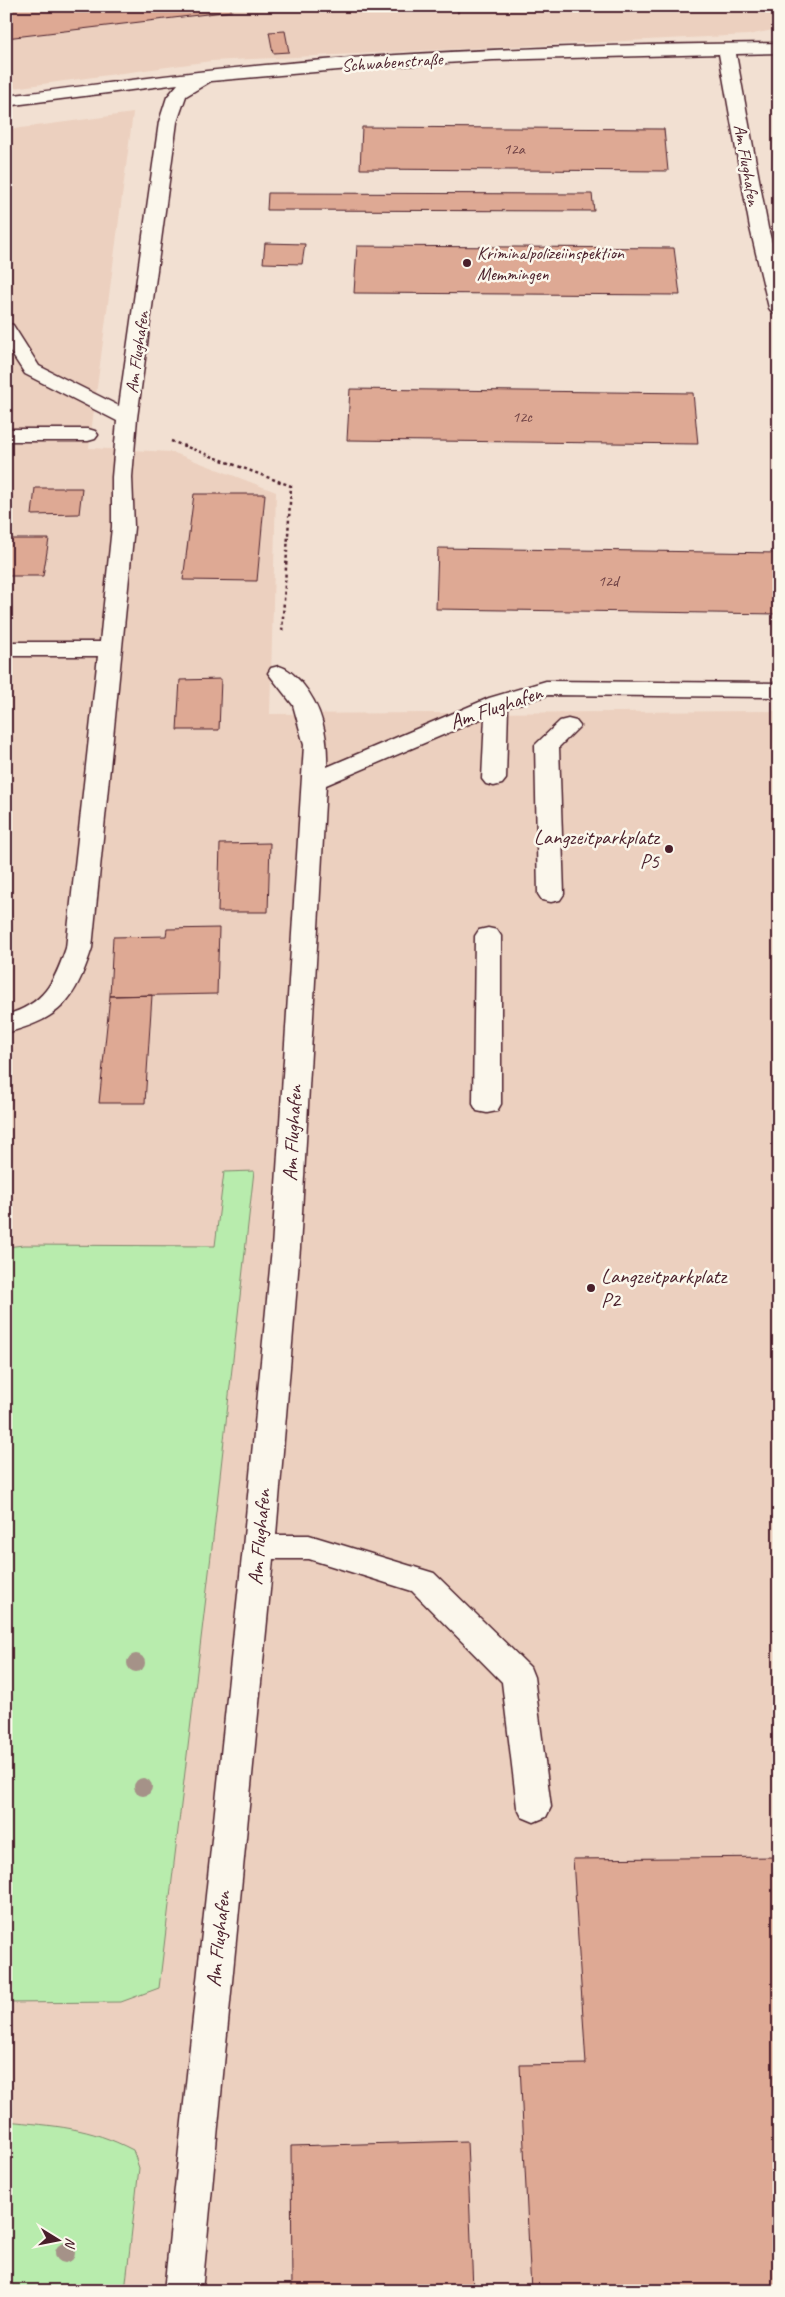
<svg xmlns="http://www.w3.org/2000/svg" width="785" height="2297" font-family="Caveat,sans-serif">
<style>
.built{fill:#ecd0bf}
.green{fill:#b8ecad;stroke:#81866c}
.building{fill:#dea994;stroke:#4a1f2b}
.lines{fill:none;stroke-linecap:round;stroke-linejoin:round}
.minor-casing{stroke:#4a1f2b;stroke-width:3}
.path-far1{stroke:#4a1f2b;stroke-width:2;stroke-dasharray:2.5 2.5;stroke-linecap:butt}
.path{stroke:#4a1f2b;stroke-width:2.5;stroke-dasharray:3 3;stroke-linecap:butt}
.minor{fill:#fbf7ec;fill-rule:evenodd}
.tree{fill:#a59288}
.poi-dot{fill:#4a1f2b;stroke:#fbf7ec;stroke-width:2}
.labels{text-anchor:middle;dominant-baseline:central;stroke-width:5;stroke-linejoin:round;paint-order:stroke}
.far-number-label{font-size:16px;fill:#6f4245}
.far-street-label{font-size:18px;fill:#4a1f2b;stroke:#fbf7ec}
.far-poi-label{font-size:18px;fill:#4a1f2b;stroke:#fbf7ec;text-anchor:start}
.street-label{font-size:21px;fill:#4a1f2b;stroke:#fbf7ec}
.poi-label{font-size:21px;fill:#4a1f2b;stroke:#fbf7ec;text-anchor:end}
</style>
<rect width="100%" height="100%" fill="#f2e0d2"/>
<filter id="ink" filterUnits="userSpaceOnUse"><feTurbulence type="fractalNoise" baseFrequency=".02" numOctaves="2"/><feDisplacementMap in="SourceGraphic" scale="10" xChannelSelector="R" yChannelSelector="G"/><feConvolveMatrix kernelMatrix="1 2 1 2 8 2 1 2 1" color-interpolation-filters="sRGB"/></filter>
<g filter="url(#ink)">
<path class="built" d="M6,6H779V25L773,30L748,35L211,61L6,89Z
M133,113L89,448L172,452L276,492L270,714L779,711V2291H6V130Z"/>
<path class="green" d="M254,1171L213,1539L159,1988L121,2002L6,2003V1247L24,1245L215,1246L224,1172Z
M6,2121C55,2126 89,2127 133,2150L139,2168L125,2291H6Z"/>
<path class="building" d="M6,6H229L232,11L6,38Z
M285,31L289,52L273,53L269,32Z
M362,127L664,129L668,171L360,169Z
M268,193L592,194L594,211L267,210Z
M265,243L305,244L302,264L263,263Z
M357,246L674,248L680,295L354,293Z
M350,389L693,393L698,444L347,440Z
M35,488H82L79,514L32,515Z
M194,494H265L257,581L183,580Z
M6,539H49L43,576H6Z
M438,548L779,553V614L436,609Z
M221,679L219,730H177L180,680Z
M270,843L268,912H218L220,844Z
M219,928L217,994L110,996L113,937L166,936L167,929Z
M152,995L145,1103H99L110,996Z
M779,1857V2291H531L520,2065L586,2064L573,1859Z
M467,2141L473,2290L292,2291L291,2146Z"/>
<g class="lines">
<defs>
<path id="minor" d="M779,43V53L736,54L768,228L779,269V314L772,312L769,308L750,228L719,54L493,60L350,69L211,81L186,96L177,122L137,418L132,477L134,527L92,948C74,1002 61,1018 6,1033V1015C44,1004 54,983 66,948L98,656H6V642H100L112,527V477L117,421L25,374L6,345V323L13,325L39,366L119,406L159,122L167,97L178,84L6,106V96C96,85 186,72 277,64C444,49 611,45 779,43Z
M6,429H88L95,431L98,435L95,439L88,441H6Z
M279,666C289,669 294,675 301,682C322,707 328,735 327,767L489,698L546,681L779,683V697L548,695L508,707L506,779L502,784L494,786L486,784L482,779L485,717L326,785L300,1248L276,1535H309L434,1573L530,1667L534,1677L551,1807L546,1817L534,1822L522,1817L517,1807L502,1682L412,1591L309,1559H273L202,2291H164L243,1547L272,1248L304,745L293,705L268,673L271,668Z
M568,719L576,721L580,726L559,747L564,894L560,900L551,902L542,900L538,894L535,745L560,721Z
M488,928L497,930L501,936V1104L497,1111L487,1113L477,1111L473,1104L475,936L479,930Z"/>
</defs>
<use href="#minor" class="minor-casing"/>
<path class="path-far1" d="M456,6L459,15"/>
<path class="path" d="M171,441L291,486L282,633"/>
<use href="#minor" class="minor"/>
</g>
<g class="tree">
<circle cx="136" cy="1663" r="9"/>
<circle cx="143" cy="1787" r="9"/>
<circle cx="65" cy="2253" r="10"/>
</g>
</g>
<g class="poi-dot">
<circle cx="467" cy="263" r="5"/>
<circle cx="669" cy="849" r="5"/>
<circle cx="591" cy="1288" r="5"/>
</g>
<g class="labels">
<g class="far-number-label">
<text x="514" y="149">12a</text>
<text x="522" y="417">12c</text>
<text x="608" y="581">12d</text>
</g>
<g class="far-street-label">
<text transform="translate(392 62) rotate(-4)">Schwabenstraße</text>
<text transform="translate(747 165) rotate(80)">Am Flughafen</text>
<text transform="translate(137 352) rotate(-82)">Am Flughafen</text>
</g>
<g class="far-poi-label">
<text x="477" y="253">Kriminalpolizeiinspektion<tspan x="477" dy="21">Memmingen</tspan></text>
</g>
<g class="street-label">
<text transform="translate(496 707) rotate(-19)">Am Flughafen</text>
<text transform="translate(292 1133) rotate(-87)">Am Flughafen</text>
<text transform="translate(259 1537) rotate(-85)">Am Flughafen</text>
<text transform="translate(218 1939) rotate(-84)">Am Flughafen</text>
</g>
<g class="poi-label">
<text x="659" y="837">Langzeitparkplatz<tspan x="659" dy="24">P5</tspan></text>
<text x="601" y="1276" text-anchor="start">Langzeitparkplatz<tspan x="601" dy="24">P2</tspan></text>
</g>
</g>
<rect width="785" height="2297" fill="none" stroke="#fbf7ec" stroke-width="25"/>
<rect x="12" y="12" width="760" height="2272" fill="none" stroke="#4a1f2b" stroke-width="2" filter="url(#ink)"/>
<g transform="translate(58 2240) rotate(100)" stroke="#fbf7ec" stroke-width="4" paint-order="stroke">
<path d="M0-4L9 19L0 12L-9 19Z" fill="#4a1f2b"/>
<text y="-8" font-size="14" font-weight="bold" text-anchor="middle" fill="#4a1f2b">N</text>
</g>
</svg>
